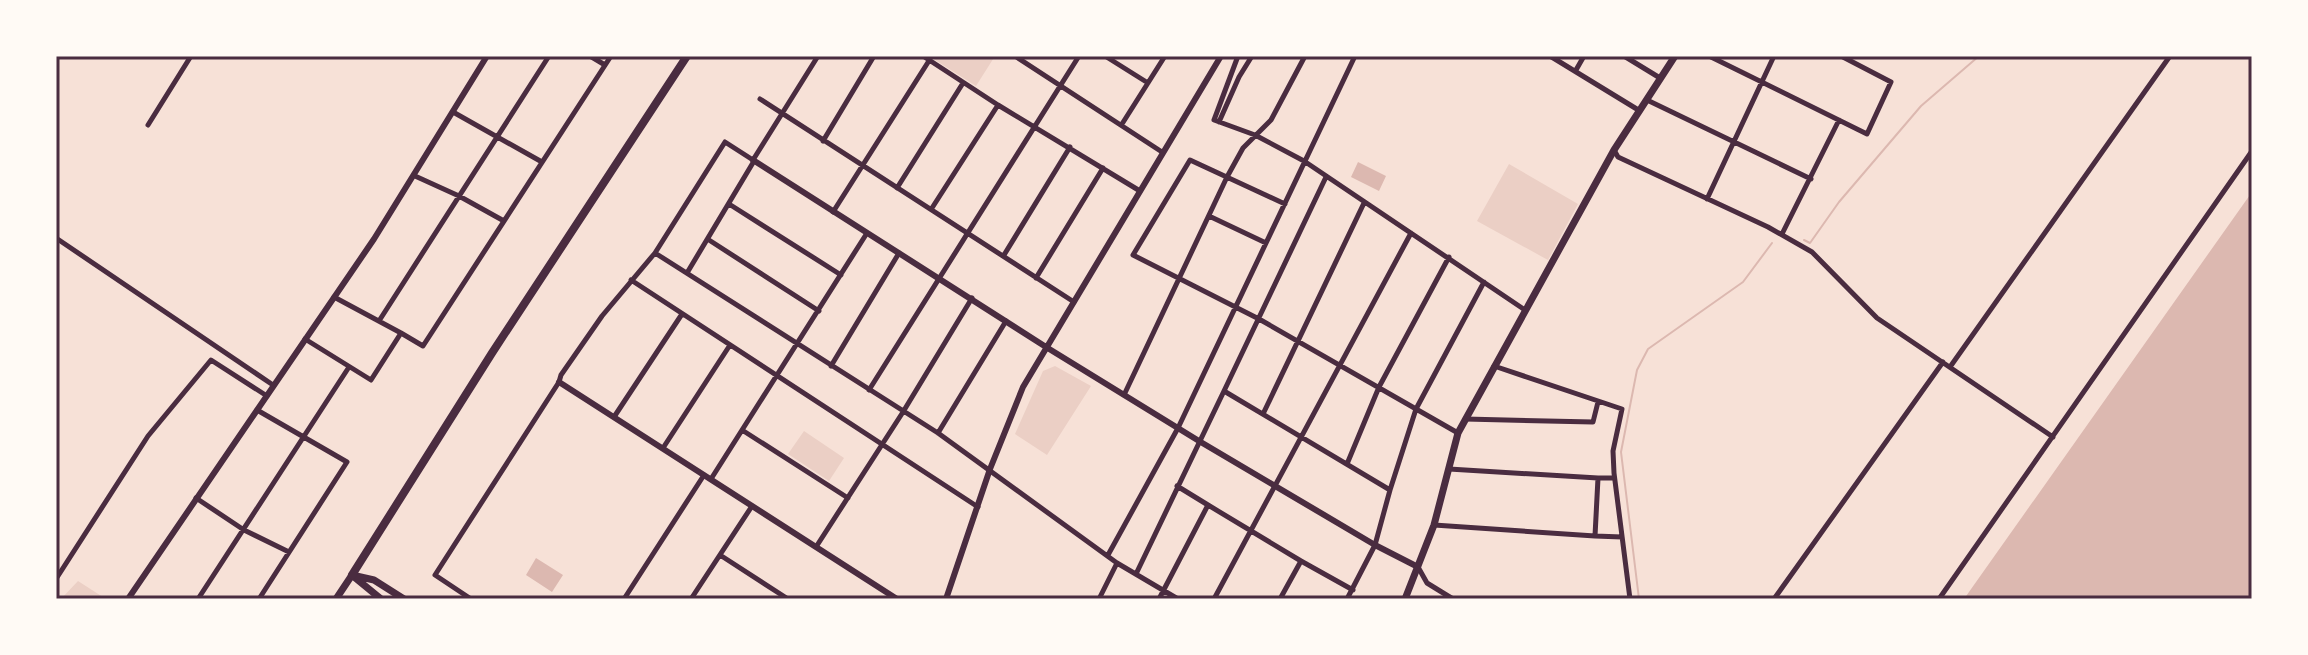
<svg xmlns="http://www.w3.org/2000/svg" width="2308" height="655" font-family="Mulish,sans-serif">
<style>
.green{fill:#ebcfc5}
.water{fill:#dcb8b0}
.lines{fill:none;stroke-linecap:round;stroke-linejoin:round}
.stream{stroke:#dcb8b0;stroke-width:2}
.minor{stroke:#4a2c40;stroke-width:5}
.tertiary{stroke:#4a2c40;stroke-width:6}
.primary{stroke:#4a2c40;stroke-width:7}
.motorway{stroke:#4a2c40;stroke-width:8}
.neatline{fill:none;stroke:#4a2c40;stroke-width:3}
</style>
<rect width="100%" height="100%" fill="#f7e1d7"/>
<path class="green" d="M937,56H995L976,86L935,60Z
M1509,164L1578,204L1548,260L1477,221Z
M1055,366L1091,386L1047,455L1015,434L1043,371Z
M804,431L844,458L829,481L788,454Z
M78,581L106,599H61Z"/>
<path class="water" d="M1358,162L1386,176L1379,191L1351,177Z
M2252,192V599H1964Z
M536,558L563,575L552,592L526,575Z"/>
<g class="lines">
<path class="stream" d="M1804,240L1810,243L1839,202L1921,106L1979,56
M1639,599L1621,452L1637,370L1648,349L1743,282L1772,243"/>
<path class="minor" d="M590,56L605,65
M923,56L998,105L1140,191
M1015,56L1162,152
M1105,56L1148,83
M1238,56L1214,120L1255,135L1304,161L1525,310
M1550,56L1640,111
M1624,56L1660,78
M1709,56L1867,134L1891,82L1841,56
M1576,70L1584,56
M760,99L1074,302
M1647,100L1811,179
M453,112L542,162
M1219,122L1239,77L1252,56
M1122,124L1165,56
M148,125L191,56
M823,141L874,56
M1614,150L1618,157L1768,227L1812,252L1877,318L2053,437
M415,176L459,196L504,221
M1326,177L1224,391L1390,490L1375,545L1347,599
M897,188L963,83
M1707,199L1774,56
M729,204L841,275
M1285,204L1190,160L1133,255L1259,319L1458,433
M932,208L998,105
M833,212L932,56
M1209,216L1266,243
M1782,234L1839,120
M56,238L273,385
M709,240L819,311
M655,253L938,433L1117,563L1178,599
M1004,255L1070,147
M687,273L754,161
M1036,278L1103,168
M631,280L978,507
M334,297L401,333
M379,321L549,56
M305,339L371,380L401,333L423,346L611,56
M831,366L899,253
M1494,366L1622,409L1613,451L1614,473L1630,599
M1950,367L2170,56
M869,390L1079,56
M1124,395L1227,177L1243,148L1271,120L1305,56
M257,410L347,462L259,599
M1263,414L1364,203
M614,417L682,314
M1465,419L1593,422L1598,402
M742,430L848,498
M938,433L1006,321
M663,448L730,345
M1347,464L1379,387L1449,257
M1598,478H1614
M711,479L867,233
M1177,486L1208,505
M1390,490L1416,409L1484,282
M196,498L244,530L289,552
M1434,525L1595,536L1598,478L1449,469
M1595,536L1622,537
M816,547L903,412L972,298
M720,555L788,599
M1108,555L1178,428L1355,56
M1418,567L1427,583L1453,599
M1136,574L1224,391
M56,579L148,436L211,360L267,396
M198,599L349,367
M471,599L435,575L559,382L561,375L602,316L655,253L725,142L753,160L818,56
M624,599L704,475
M691,599L752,506
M1099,599L1117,563
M1159,599L1208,505L1301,561
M1214,599L1411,233
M1280,599L1301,561L1353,590
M1774,599L1943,362
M1939,599L2252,151"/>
<path class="tertiary" d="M753,160L1046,347L1199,441L1375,545L1418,567
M559,382L897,599
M128,599L374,239L487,56
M946,599L990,469L1023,387L1221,56"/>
<path class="primary" d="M352,575L374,580L404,599
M353,576L381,599
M336,599L352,575
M1405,599L1434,525L1458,433L1614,150L1675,56"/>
<path class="motorway" d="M352,575L492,353L687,56"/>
</g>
<rect width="2308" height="655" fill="none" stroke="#fffaf5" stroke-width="116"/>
<rect x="58" y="58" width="2192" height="539" class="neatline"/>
</svg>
